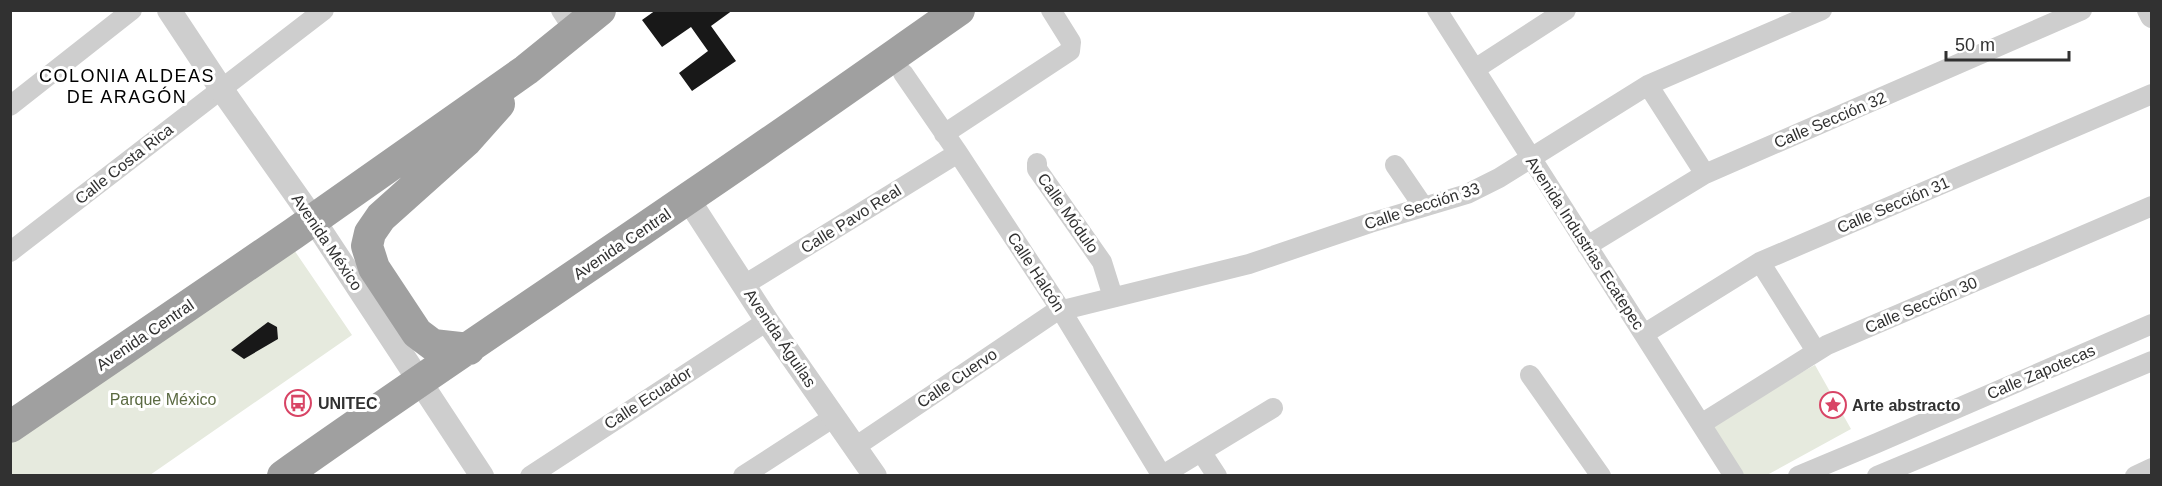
<svg xmlns="http://www.w3.org/2000/svg" width="2162" height="486" font-family="Helvetica,sans-serif">
<style>
.green{fill:#e6eade}
.building{fill:#181818}
.lines{fill:none;stroke-linecap:round;stroke-linejoin:round}
.minor{stroke:#cecece;stroke-width:20}
.tertiary{stroke:#cecece;stroke-width:24}
.trunk{stroke:#a0a0a0;stroke-width:32}
.labels{text-anchor:middle;dominant-baseline:central;stroke-width:6;stroke-linejoin:round;paint-order:stroke}
.street-label{font-size:16px;fill:#313131;stroke:#fff}
.park-label{font-size:16px;fill:#5b6a42;stroke:#fff}
.poi-label{font-size:16px;font-weight:bold;fill:#313131;stroke:#fff;text-anchor:start}
.neighbourhood-label{font-size:18px;letter-spacing:1.5px;fill:#000;stroke:#fff}
</style>
<rect width="100%" height="100%" fill="#fff"/>
<path class="green" d="M290,244L352,335L150,475H11L10,439Z
M1815,365L1851,429L1767,475L1741,476L1711,422Z"/>
<path class="building" d="M656,10H733L711,26L736,61L692,91L679,73L708,51L691,27L662,47L642,20Z
M268,322L277,327L278,339L244,359L231,350Z"/>
<g class="lines">
<path class="minor" d="M561,10L574,30
M1437,10L1734,476
M1475,69L1566,10
M903,73L958,153L1061,310L1162,476
M1648,85L1705,174
M10,106L132,10
M944,134L1070,51L1071,42L1051,10
M1037,163V169L1102,262L1113,297
M1395,165L1423,206
M1587,246L1705,174L2082,10
M10,252L324,10
M1760,262L1816,351
M744,285L958,153
M1644,334L1760,262L2152,94
M1530,375L1601,476
M1701,424L1827,345L2152,206
M855,447L1055,312L1249,264L1370,223L1467,194L1499,178L1648,85L1822,10
M1202,453L1217,476
M530,476L767,321
M743,476L834,417
M1161,476L1273,408
M1798,476L1877,443L2152,324
M1877,476L2152,361
M2135,476L2152,468"/>
<path class="tertiary" d="M169,10L222,90L313,219L482,476
M2149,10L2152,16
M688,199L767,321L875,476"/>
<path class="trunk" d="M469,349L433,345L417,333L374,268L367,246L370,233L381,217L466,141L499,104
M10,427L293,234L526,70L600,10
M283,476C417,381 553,291 687,199C779,137 869,73 959,10"/>
</g>
<defs>
<symbol id="bus-ring" viewBox="-11 -11 22 22"><circle r="9.5" fill="#fff" stroke="#d84465" stroke-width="1.5"/><path d="M-5-6H5V4H4V6H2V4H-2V6H-4V4H-5ZM-3.5-4V0h7V-4ZM-3.5 1.2v1.5H-2V1.2ZM2 1.2v1.5H3.5V1.2Z" fill="#d84465"/></symbol>
<symbol id="sight-ring" viewBox="-11 -11 22 22"><circle r="9.5" fill="#fff" stroke="#d84465" stroke-width="1.5"/><path d="M0-6L1.8-2.2L6-1.7L2.9 1.2L3.7 5.4L0 3.3L-3.7 5.4L-2.9 1.2L-6-1.7L-1.8-2.2Z" fill="#d84465"/></symbol>
</defs>
<g fill-rule="evenodd">
<use href="#bus-ring" x="283" y="388" width="30" height="30"/>
<use href="#sight-ring" x="1818" y="390" width="30" height="30"/>
</g>
<g class="labels">
<g class="street-label">
<text transform="translate(1830 120) rotate(-23)">Calle Sección 32</text>
<text transform="translate(124 164) rotate(-38)">Calle Costa Rica</text>
<text transform="translate(1893 205) rotate(-23)">Calle Sección 31</text>
<text transform="translate(1422 206) rotate(-18)">Calle Sección 33</text>
<text transform="translate(1068 213) rotate(55)">Calle Módulo</text>
<text transform="translate(851 219) rotate(-32)">Calle Pavo Real</text>
<text transform="translate(327 242) rotate(56)">Avenida México</text>
<text transform="translate(1585 243) rotate(57)">Avenida Industrias Ecatepec</text>
<text transform="translate(622 244) rotate(-34)">Avenida Central</text>
<text transform="translate(1036 272) rotate(57)">Calle Halcón</text>
<text transform="translate(1921 305) rotate(-23)">Calle Sección 30</text>
<text transform="translate(145 335) rotate(-34)">Avenida Central</text>
<text transform="translate(780 338) rotate(56)">Avenida Águilas</text>
<text transform="translate(2041 372) rotate(-23)">Calle Zapotecas</text>
<text transform="translate(957 378) rotate(-34)">Calle Cuervo</text>
<text transform="translate(648 398) rotate(-33)">Calle Ecuador</text>
</g>
<g class="park-label">
<text x="163" y="399">Parque México</text>
</g>
<g class="poi-label">
<text x="318" y="403">UNITEC</text>
<text x="1852" y="405">Arte abstracto</text>
</g>
<g class="neighbourhood-label">
<text x="127" y="76">COLONIA ALDEAS<tspan x="127" dy="21">DE ARAGÓN</tspan></text>
</g>
</g>
<rect width="2162" height="486" fill="none" stroke="#313131" stroke-width="24"/>
<path d="M1946 51v9h123v-9" fill="none" stroke="#313131" stroke-width="3"/>
<text x="1955" y="51" font-size="18" fill="#313131" stroke="#ffffff" stroke-width="4.5" paint-order="stroke">50 m</text>
</svg>
